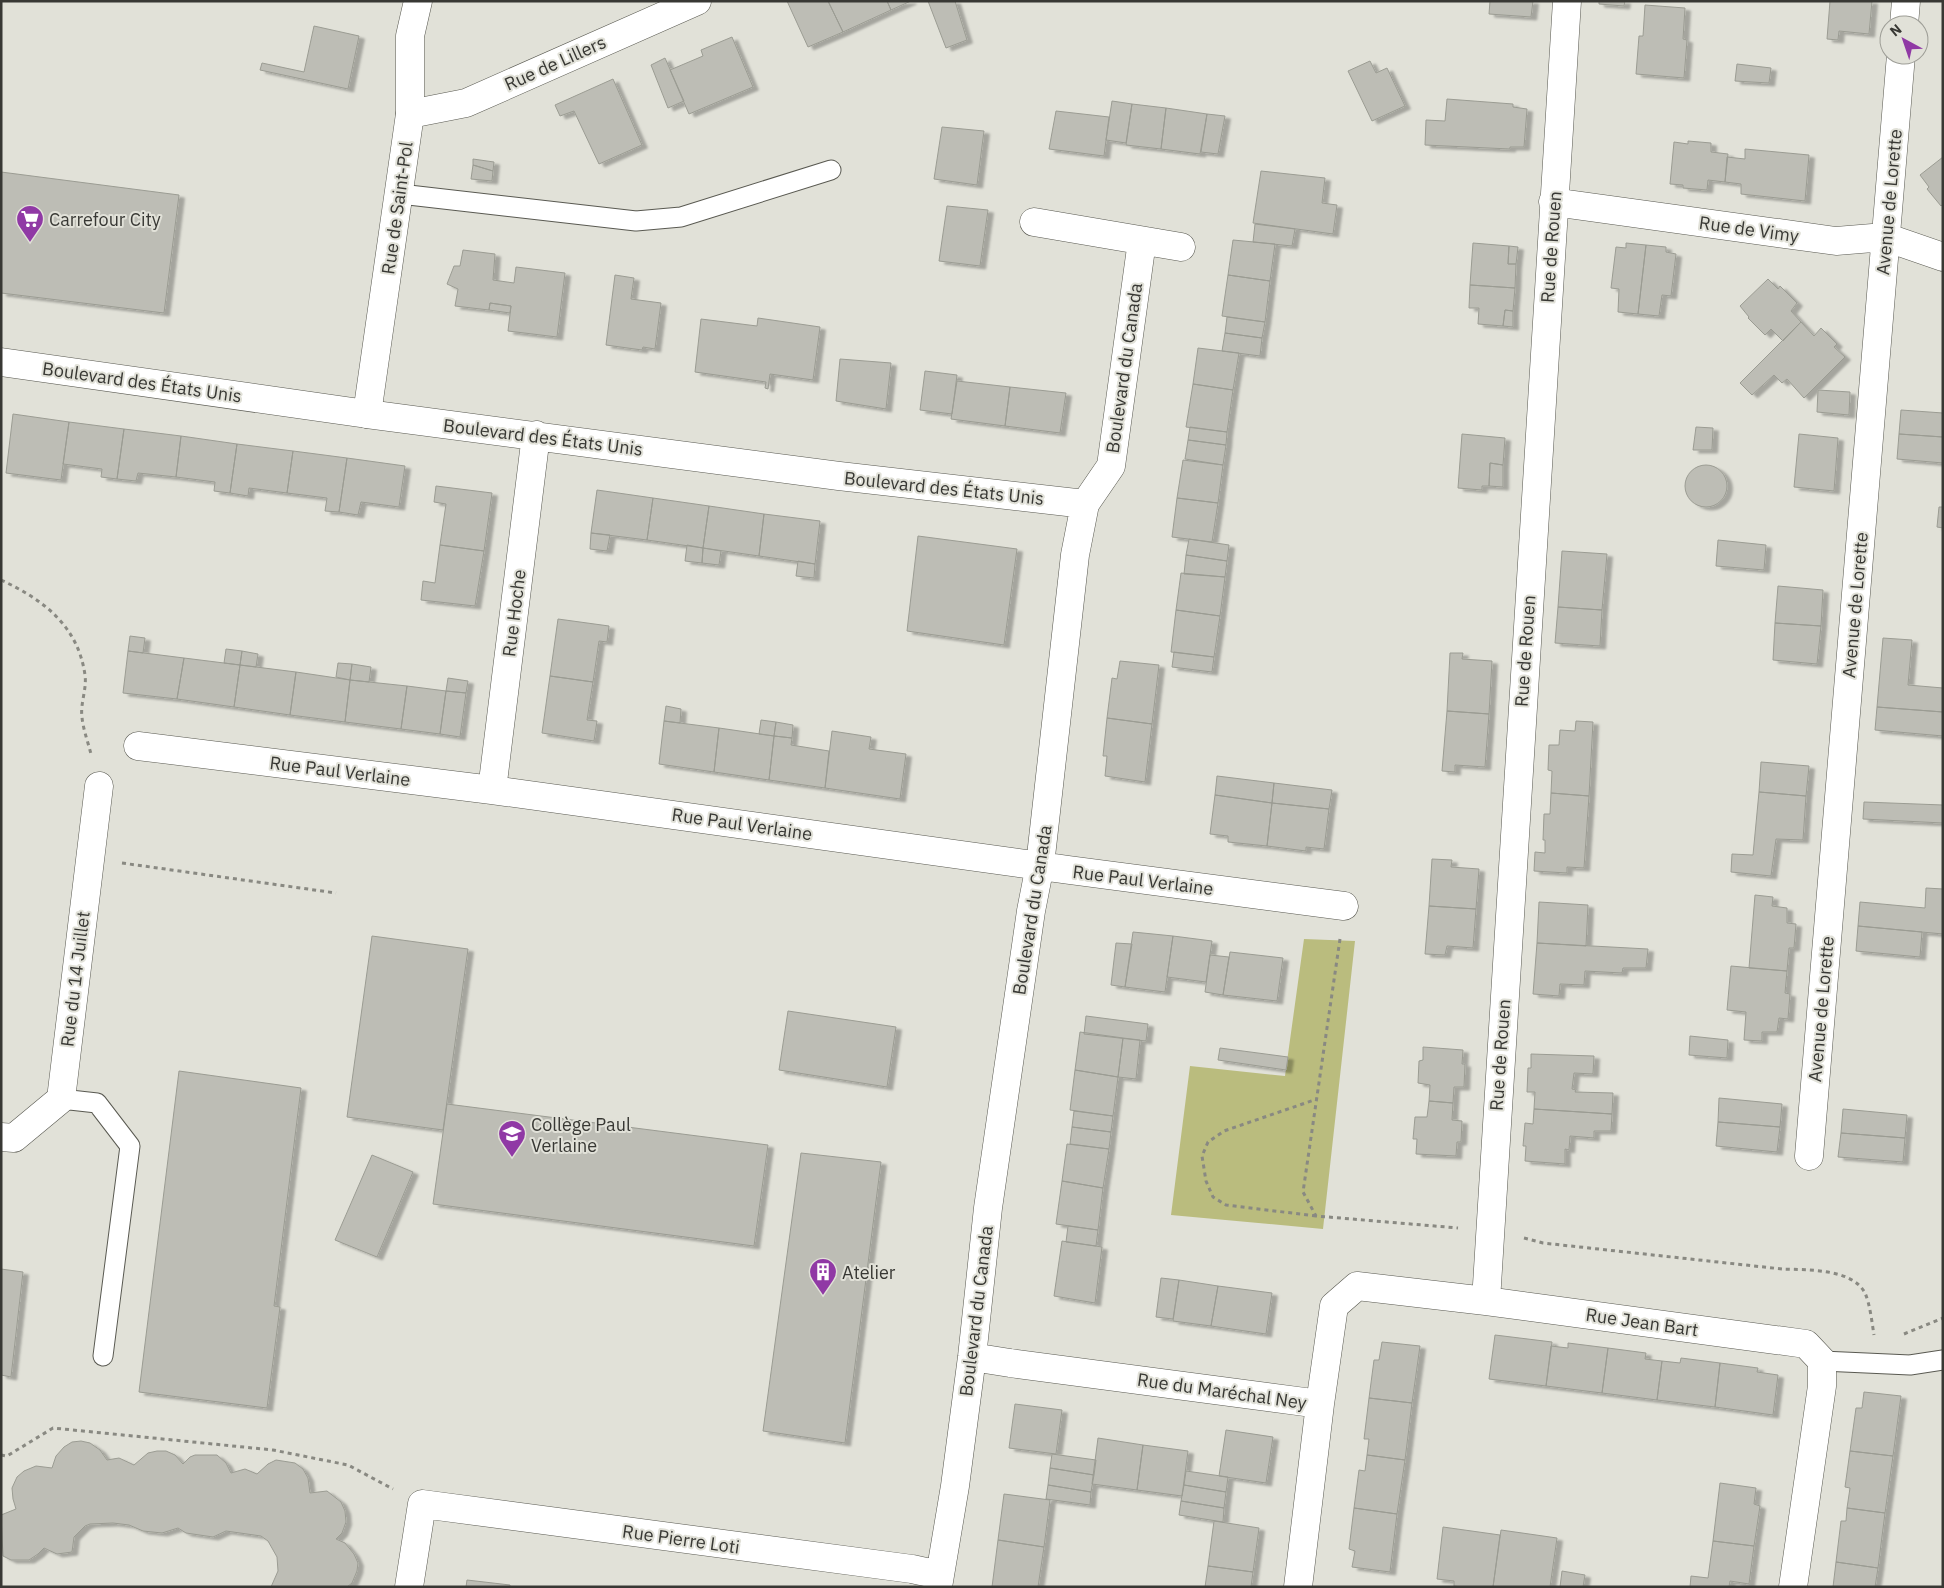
<svg xmlns="http://www.w3.org/2000/svg" width="1944" height="1588" font-family="'IBM Plex Sans',sans-serif">
<style>
.green{fill:#babc7e}
.building{fill:#bdbdb5;stroke:#9b9c93;filter:url(#shadow)}
.lines{fill:none;stroke-linecap:round;stroke-linejoin:round}
.lane-casing{stroke:#595951;stroke-width:21}
.street-casing{stroke:#595951;stroke-width:29}
.secondary-casing{stroke:#595951;stroke-width:29}
.path{stroke:#898982;stroke-width:3;stroke-dasharray:4 4;stroke-linecap:butt}
.lane{stroke:#fff;stroke-width:19}
.street{stroke:#fff;stroke-width:28}
.secondary{stroke:#fff;stroke-width:28}
.labels{text-anchor:middle;dominant-baseline:central;stroke-width:4;stroke-linejoin:round;paint-order:stroke}
.street-label{font-size:18px;fill:#383834;stroke:#e1e1d8}
.poi-label{font-size:18px;fill:#383834;stroke:#e1e1d8;text-anchor:start}
</style>
<defs>
<filter id="shadow"><feDropShadow dx="5.5" dy="3" stdDeviation="1" flood-color="#0004"/></filter>
</defs>
<rect width="100%" height="100%" fill="#e1e1d8"/>
<path class="green" d="M1304,939L1355,941L1323,1229L1171,1215L1190,1066L1285,1076Z"/>
<path class="building" d="M787,1H828L843,32L808,47Z
M828,1H887L891,10L843,32Z
M887,1H911L891,10Z
M928,1H955L967,40L946,48Z
M1490,1H1533L1531,17L1489,14Z
M1599,1H1625L1624,6L1599,4Z
M1830,1H1872L1869,34L1839,31L1838,40L1827,39Z
M1645,5L1685,8L1683,39L1687,40L1684,78L1636,74L1639,36H1643Z
M314,26L359,36L348,89L260,70L262,63L304,72Z
M732,37L753,87L689,114L670,70L703,56L701,50Z
M665,58L684,101L668,108L651,65Z
M1370,61L1376,73L1387,68L1405,106L1372,121L1348,71Z
M1737,64L1771,68L1769,83L1735,81Z
M613,79L642,145L599,164L574,111L560,116L555,105Z
M1447,99L1513,104V107L1527,109L1524,147H1510V149L1425,145L1426,120L1445,121Z
M1112,101L1132,104L1126,143L1106,140Z
M1132,104L1166,108L1161,149L1126,145Z
M1166,108L1207,114L1200,154L1161,149Z
M1056,111L1109,117L1104,156L1049,149Z
M1207,114L1225,116L1218,154L1201,152Z
M942,127L984,131L977,185L934,179Z
M1688,141L1711,143V152L1728,154L1725,182L1708,180L1707,190L1683,188V185L1670,184L1674,142L1688,144Z
M1745,149L1809,155L1805,201L1741,194V184L1725,182L1727,157L1745,159Z
M1943,157V204L1941,206L1927,189L1929,187L1920,175Z
M473,159L494,162L493,171L473,165Z
M473,165L493,171L492,181L471,179Z
M1261,171L1325,178L1322,203L1337,205L1333,234L1253,223Z
M1,172L179,195L164,313L1,293Z
M947,206L988,210L980,266L939,261Z
M1255,224L1295,229L1292,246L1253,242Z
M1233,240L1275,244L1270,281L1228,275Z
M1473,243L1509,246L1508,264H1516L1515,288L1470,285Z
M1626,243L1646,245L1638,314L1618,312L1619,289L1611,288L1616,247L1626,248Z
M1646,245L1666,247V252L1676,254L1671,296L1662,295L1659,316L1638,314Z
M1509,246L1518,247L1516,264H1508Z
M463,250L495,254L493,280L514,283L516,267L565,273L557,337L508,331L511,306L490,303L489,310L455,306L458,289L447,284L454,266H460Z
M615,275L634,278L631,299L661,303L655,349L643,347L642,350L606,345Z
M1228,275L1270,281L1265,322L1222,316Z
M1768,279L1778,289L1780,286L1797,303L1791,311L1801,322L1783,341L1771,329L1765,335L1748,318L1749,317L1740,306Z
M1470,285L1515,288L1513,311L1505,310L1503,326L1478,324L1479,308H1469Z
M490,303L511,306L510,313L489,310Z
M1505,310L1513,311V327L1503,326Z
M1227,317L1265,322L1262,338L1225,333Z
M758,318L820,327L813,380L770,374L768,389L765,388L766,382L695,372L701,319L757,326Z
M1801,322L1814,336L1821,328L1837,344L1834,347L1845,357L1804,398L1787,379L1782,383L1774,375L1752,395L1740,383Z
M1225,333L1262,338L1260,356L1222,351Z
M1198,348L1239,353L1233,390L1193,384Z
M840,359L891,363L886,409L836,401Z
M925,371L957,375L952,414L920,410Z
M957,381L1010,387L1005,426L951,419Z
M1193,384L1233,390L1227,432L1186,427Z
M1010,387L1066,393L1060,433L1005,426Z
M1818,390L1850,392L1849,415L1817,412Z
M1901,410L1943,413V437L1899,434Z
M13,414L69,422L61,480L6,473Z
M69,422L124,429L117,479L101,477L102,469L63,464Z
M1190,427L1227,432L1226,445L1188,440Z
M1696,427L1713,428L1712,450H1693Z
M124,429L181,436L176,477L138,473L136,481L117,479Z
M1462,434L1505,438L1503,465L1490,463L1489,486H1482V490L1458,488Z
M1799,434L1838,438L1834,491L1794,487Z
M1899,434L1943,437V463L1897,459Z
M181,436L237,444L230,493L214,491L215,482L176,477Z
M1188,440L1226,445L1223,465L1185,459Z
M237,444L293,451L287,493L249,488L248,496L230,493Z
M293,451L347,458L339,512L325,511L327,498L287,493Z
M347,458L405,466L399,507L361,502L358,515L339,512Z
M1183,460L1223,465L1218,503L1177,498Z
M1490,463L1503,465V487L1489,486Z
M1685 486a21 21 0 1 1 42 0a21 21 0 1 1-42 0Z
M436,486L492,493L484,551L440,545L446,504L434,502Z
M597,490L653,498L647,540L591,533Z
M653,498L709,506L703,548L647,540Z
M1177,498L1218,503L1212,542L1172,537Z
M709,506L764,514L759,556L703,548Z
M1939,507H1943V528L1937,527Z
M764,514L820,521L815,564L759,556Z
M591,533L610,535L607,551L590,549Z
M918,536L1017,549L1004,645L907,631Z
M1189,539L1229,545L1227,561L1186,555Z
M1718,540L1766,545L1764,570L1716,566Z
M440,545L484,551L475,606L421,600L423,581L435,583Z
M687,545L703,548L702,563L685,561Z
M703,548L721,551L719,565L702,563Z
M1562,551L1607,554L1602,610L1558,607Z
M1186,555L1227,561L1225,577L1184,574Z
M798,561L815,564L814,578L796,576Z
M1181,573L1225,577L1220,616L1176,610Z
M1778,586L1823,590L1821,626L1775,623Z
M1558,607L1602,610L1600,646L1555,643Z
M1176,610L1220,616L1214,657L1171,652Z
M558,619L609,626L607,642L599,641L593,682L550,676Z
M1775,623L1821,626L1817,664L1773,660Z
M130,636L145,638L143,653L128,651Z
M1883,638L1912,640L1908,685L1943,688V712L1877,707Z
M226,649L242,651L240,665L224,663Z
M128,651L184,658L177,699L123,693Z
M242,651L258,654L256,667L240,665Z
M1174,652L1214,657L1212,672L1172,667Z
M1450,653H1463L1462,659L1492,661L1489,714L1447,711Z
M184,658L240,665L234,707L177,699Z
M1120,661L1159,665L1152,724L1107,718L1112,678L1117,679Z
M338,663L352,664L350,680L336,677Z
M352,664L371,667L369,682L350,680Z
M240,665L296,672L290,715L234,707Z
M296,672L350,680L345,722L290,715Z
M550,676L593,682L587,720L597,721L594,741L542,733Z
M448,678L468,681L466,693L446,691Z
M350,680L407,686L401,729L345,722Z
M407,686L446,691L440,734L401,729Z
M446,691L466,693L460,737L440,734Z
M666,706L681,709L680,723L664,721Z
M1877,707L1943,712V736L1875,730Z
M1447,711L1489,714L1485,767L1455,765V772L1442,771Z
M1107,718L1152,724L1145,782L1105,776L1107,756H1103Z
M761,720L776,722L774,736L759,734Z
M664,721L719,728L714,772L659,764Z
M1576,721L1593,722L1589,796L1551,793L1552,771L1548,770L1549,745H1559L1560,730L1575,731Z
M776,722L793,725L792,738L774,736Z
M719,728L774,736L769,780L714,772Z
M832,731L871,737L869,749L906,754L900,799L825,788Z
M774,736L792,738L791,745L829,751L825,788L769,780Z
M1761,762L1809,766L1806,796L1759,792Z
M1217,776L1274,783L1272,803L1215,795Z
M1274,783L1332,790L1329,809L1272,803Z
M1759,792L1806,796L1803,840L1776,839L1771,876L1731,872L1732,854L1753,855Z
M1551,793L1589,796L1584,868L1567,867V873L1534,871L1535,852L1545,853V840H1543L1544,814H1550Z
M1215,795L1272,803L1267,846L1228,842V836L1210,834Z
M1864,802L1943,805V823L1863,819Z
M1272,803L1329,809L1324,849L1306,847V851L1267,846Z
M1432,859L1452,860L1451,867L1479,869L1476,909L1429,906Z
M1926,888L1943,889V934L1858,926L1860,902L1925,908Z
M1755,895L1773,897L1772,906L1787,908V923L1796,924L1794,948H1789L1787,971L1749,968Z
M1539,902L1588,905L1586,946L1537,943Z
M1429,906L1476,909L1473,948L1447,946L1445,955L1425,954Z
M1858,926L1922,932L1920,957L1856,951Z
M1133,932L1173,936L1165,992L1125,987Z
M372,936L468,949L443,1130L347,1117Z
M1173,936L1212,941L1206,982L1167,977Z
M1116,943L1132,944L1125,987L1111,985Z
M1537,943L1648,949L1646,968H1623L1622,973L1585,971L1584,985L1560,984L1559,996L1533,994Z
M1230,952L1283,958L1277,1001L1223,995Z
M1210,955L1229,957L1223,995L1205,992Z
M1731,966L1787,971L1785,993L1790,994L1788,1019L1779,1018L1777,1032H1762V1041L1744,1040L1746,1012L1727,1010Z
M788,1011L896,1027L887,1087L779,1070Z
M1086,1016L1148,1024L1146,1041L1084,1034Z
M1080,1032L1123,1038L1118,1077L1075,1070Z
M1690,1036L1728,1040L1727,1058L1689,1055Z
M1123,1038L1140,1040L1136,1079L1118,1077Z
M1423,1047L1463,1050L1462,1064H1465L1464,1087H1454L1453,1103L1429,1101L1430,1085L1418,1083L1419,1061L1423,1060Z
M1220,1048L1288,1057L1286,1070L1218,1060Z
M1531,1054L1594,1056L1593,1074L1574,1073L1572,1089L1576,1090L1575,1092L1613,1093L1612,1114L1534,1109L1535,1092H1527L1528,1068H1531Z
M1075,1070L1118,1077L1113,1116L1070,1110Z
M179,1071L301,1088L274,1306L280,1307L267,1408L139,1392Z
M1719,1098L1782,1104L1780,1127L1718,1122Z
M1429,1101L1453,1103L1452,1120L1462,1121L1461,1142H1457L1456,1156L1416,1154L1417,1139H1413L1415,1117H1427Z
M447,1104L768,1145L754,1246L433,1204Z
M1534,1109L1612,1114L1611,1131H1594V1138L1570,1136L1569,1150L1565,1149V1164L1525,1161L1526,1146H1523L1525,1123L1533,1124Z
M1843,1109L1907,1115L1905,1138L1841,1133Z
M1074,1111L1113,1116L1111,1132L1072,1127Z
M1718,1122L1780,1127L1777,1152L1716,1146Z
M1072,1127L1111,1132L1109,1149L1070,1144Z
M1841,1133L1905,1138L1903,1162L1838,1157Z
M1067,1144L1109,1149L1103,1188L1062,1181Z
M801,1153L881,1162L845,1443L763,1431Z
M372,1155L413,1172L377,1257L335,1240Z
M1062,1181L1103,1188L1098,1230L1056,1224Z
M1068,1226L1098,1230L1096,1246L1066,1242Z
M1062,1241L1102,1247L1095,1303L1054,1296Z
M1,1269L23,1272L11,1377L1,1375Z
M1161,1278L1179,1280L1173,1319L1156,1317Z
M1179,1280L1218,1286L1211,1326L1173,1321Z
M1218,1286L1272,1293L1266,1334L1211,1326Z
M1495,1335L1552,1342L1546,1386L1489,1379Z
M1382,1342L1420,1346L1412,1403L1369,1398L1374,1360H1379Z
M1568,1343L1608,1348L1602,1393L1546,1386L1551,1346L1568,1348Z
M1608,1348L1646,1353L1645,1359L1662,1361L1657,1400L1602,1393Z
M1681,1358L1720,1363L1715,1407L1657,1400L1662,1361L1680,1363Z
M1720,1363L1758,1368L1757,1372L1778,1375L1773,1415L1715,1407Z
M1864,1392L1901,1396L1893,1456L1850,1451L1856,1408H1862Z
M1369,1398L1412,1403L1405,1460L1367,1455L1369,1439H1364Z
M1015,1404L1062,1410L1056,1454L1009,1448Z
M1226,1430L1273,1437L1266,1483L1219,1476Z
M1098,1438L1143,1445L1137,1490L1092,1484Z
M81,1441L90,1443L100,1450L107,1460L119,1458L134,1465L148,1453L157,1451H166L175,1455L183,1464L190,1457L195,1455H217L226,1463L231,1473L245,1469L257,1474L268,1464L276,1460L295,1463L303,1469L308,1478L310,1493L327,1491L341,1502L345,1511L346,1522L342,1533L336,1539L345,1543L354,1554L358,1563L357,1571L352,1583L347,1587H271L278,1571L277,1557L268,1541L261,1536L226,1531L213,1537L186,1533L178,1528L162,1533L143,1531L129,1525L113,1523L90,1524L85,1526L74,1537L72,1552L57,1554L44,1548L38,1554L29,1560H11L3,1556L1,1515L16,1509L13,1499L12,1488L17,1477L24,1471L36,1466L52,1468L56,1456L64,1447L72,1442Z
M1143,1445L1188,1451L1182,1496L1137,1490Z
M1850,1451L1893,1456L1885,1513L1847,1508L1850,1488L1845,1487Z
M1052,1454L1096,1460L1094,1475L1050,1468Z
M1367,1455L1405,1460L1397,1514L1354,1508L1359,1470L1365,1471Z
M1050,1468L1094,1475L1091,1492L1048,1485Z
M1186,1471L1228,1477L1226,1492L1184,1485Z
M1720,1483L1756,1488L1754,1504L1760,1506L1754,1546L1713,1541Z
M1048,1485L1091,1492L1090,1505L1046,1499Z
M1184,1485L1226,1492L1224,1508L1181,1501Z
M1004,1494L1050,1500L1044,1547L998,1540Z
M1181,1501L1224,1508L1223,1522L1179,1515Z
M1354,1508L1397,1514L1390,1572L1352,1567L1355,1551L1349,1549Z
M1847,1508L1885,1513L1878,1568L1836,1562L1841,1521H1846Z
M1214,1521L1259,1528L1253,1572L1208,1566Z
M1443,1527L1500,1535L1493,1587H1461L1454,1586V1581L1437,1579Z
M1501,1530L1557,1538L1550,1587H1493Z
M998,1540L1044,1547L1038,1587H992Z
M1713,1541L1754,1546L1749,1584L1730,1581L1729,1587H1690L1691,1576L1708,1578Z
M1836,1562L1878,1568L1875,1587H1833Z
M1208,1566L1253,1572L1251,1587H1205Z
M1562,1571L1585,1575L1583,1587H1560Z
M467,1580L510,1585V1587H466Z"/>
<g class="lines">
<defs>
<path id="lane" d="M400,194L636,221L681,217L831,170
M61,1099L97,1103L130,1146L103,1356
M1822,1361L1910,1365L1943,1360"/>
<path id="street" d="M1904,25L1906,1
M410,114L466,103L697,1
M1553,202L1836,241L1885,237L1943,257
M1034,222L1181,247
M367,414L839,476L1085,504
M138,746L492,790L1069,870L1344,906
M492,790L536,435
M1,1137L14,1138L61,1099L99,786
M1809,1156L1901,55
M1486,1301L1567,1
M972,1357L1010,1363L1320,1404L1298,1587
M1320,1404L1334,1306L1357,1286L1486,1301L1806,1344L1822,1361V1386L1793,1587
M409,1587L422,1504L912,1569L939,1575
M938,1587L955,1486L972,1357L988,1208L1031,911L1040,865L1075,555L1085,504L1111,466L1142,241"/>
<path id="secondary" d="M1,362L367,414L410,114V36L418,1"/>
</defs>
<use href="#lane" class="lane-casing"/>
<use href="#street" class="street-casing"/>
<use href="#secondary" class="secondary-casing"/>
<path class="path" d="M1,580C44,600 78,626 85,675C87,689 80,704 82,717C83,729 88,742 91,754
M122,863L336,893
M1340,939L1303,1192L1316,1216L1458,1228
M1316,1216L1226,1205L1213,1197L1206,1181L1202,1156L1208,1142L1224,1131L1317,1099
M1524,1238L1543,1243L1782,1269C1806,1270 1852,1268 1865,1293C1870,1304 1872,1323 1874,1335
M1904,1334L1943,1318
M1,1455L7,1456L53,1428L273,1450L348,1465L393,1489"/>
<use href="#lane" class="lane"/>
<use href="#street" class="street"/>
<use href="#secondary" class="secondary"/>
</g>
<defs>
<symbol id="supermarket-pin" viewBox="-11 -11 22 30"><path d="M0 17L-7.5 6A9.5 9.5 0 1 1 7.5 6Z" fill="#9039a5" stroke="#e1e1d8"/><path d="M-6-5.5h2.5l.6 2H6L4.5 2H-2.5L-4.4-4H-6ZM-1.5 3.2a1.3 1.3 0 1 0 .1 0ZM3 3.2a1.3 1.3 0 1 0 .1 0Z" fill="#fff"/></symbol>
<symbol id="school-pin" viewBox="-11 -11 22 30"><path d="M0 17L-7.5 6A9.5 9.5 0 1 1 7.5 6Z" fill="#9039a5" stroke="#e1e1d8"/><path d="M0-5L7-2L0 1L-7-2ZM-4 1L0 2.5L4 1V4Q0 6-4 4Z" fill="#fff"/></symbol>
<symbol id="building-pin" viewBox="-11 -11 22 30"><path d="M0 17L-7.5 6A9.5 9.5 0 1 1 7.5 6Z" fill="#9039a5" stroke="#e1e1d8"/><path d="M-4-6H4V6H1V3H-1V6H-4ZM-2.5-4.3h1.7v1.8h-1.7ZM.8-4.3h1.7v1.8H.8ZM-2.5-1h1.7V.8h-1.7ZM.8-1h1.7V.8H.8Z" fill="#fff"/></symbol>
</defs>
<g fill-rule="evenodd">
<use href="#supermarket-pin" x="14" y="203" width="32" height="43"/>
<use href="#school-pin" x="496" y="1118" width="32" height="43"/>
<use href="#building-pin" x="807" y="1256" width="32" height="43"/>
</g>
<g class="labels">
<g class="street-label">
<text transform="translate(555 63) rotate(-24)">Rue de Lillers</text>
<text transform="translate(1889 202) rotate(-85)">Avenue de Lorette</text>
<text transform="translate(397 208) rotate(-82)">Rue de Saint-Pol</text>
<text transform="translate(1749 229) rotate(8)">Rue de Vimy</text>
<text transform="translate(1551 247) rotate(-86)">Rue de Rouen</text>
<text transform="translate(1124 368) rotate(-82)">Boulevard du Canada</text>
<text transform="translate(142 382) rotate(8)">Boulevard des États Unis</text>
<text transform="translate(543 437) rotate(7)">Boulevard des États Unis</text>
<text transform="translate(944 488) rotate(6)">Boulevard des États Unis</text>
<text transform="translate(1855 605) rotate(-85)">Avenue de Lorette</text>
<text transform="translate(514 613) rotate(-83)">Rue Hoche</text>
<text transform="translate(1525 651) rotate(-86)">Rue de Rouen</text>
<text transform="translate(340 771) rotate(7)">Rue Paul Verlaine</text>
<text transform="translate(742 824) rotate(8)">Rue Paul Verlaine</text>
<text transform="translate(1143 880) rotate(7)">Rue Paul Verlaine</text>
<text transform="translate(1032 910) rotate(-81)">Boulevard du Canada</text>
<text transform="translate(75 979) rotate(-83)">Rue du 14 Juillet</text>
<text transform="translate(1821 1009) rotate(-85)">Avenue de Lorette</text>
<text transform="translate(1500 1055) rotate(-86)">Rue de Rouen</text>
<text transform="translate(976 1311) rotate(-83)">Boulevard du Canada</text>
<text transform="translate(1642 1322) rotate(8)">Rue Jean Bart</text>
<text transform="translate(1222 1391) rotate(8)">Rue du Maréchal Ney</text>
<text transform="translate(681 1539) rotate(8)">Rue Pierre Loti</text>
</g>
<g class="poi-label">
<text x="49" y="219">Carrefour City</text>
<text x="531" y="1124">Collège Paul<tspan x="531" dy="21">Verlaine</tspan></text>
<text x="842" y="1272">Atelier</text>
</g>
</g>
<rect width="1944" height="1588" fill="none" stroke="#383834" stroke-width="5"/>
<g transform="translate(1904 40) rotate(320)"><circle r="24" fill="#e1e1d8" stroke="#9d9d96"/>
<path d="M0-4L9 19L0 12L-9 19Z" fill="#9039a5"/>
<text y="-8" font-size="14" font-weight="bold" text-anchor="middle" fill="#383834">N</text>
</g>
</svg>
